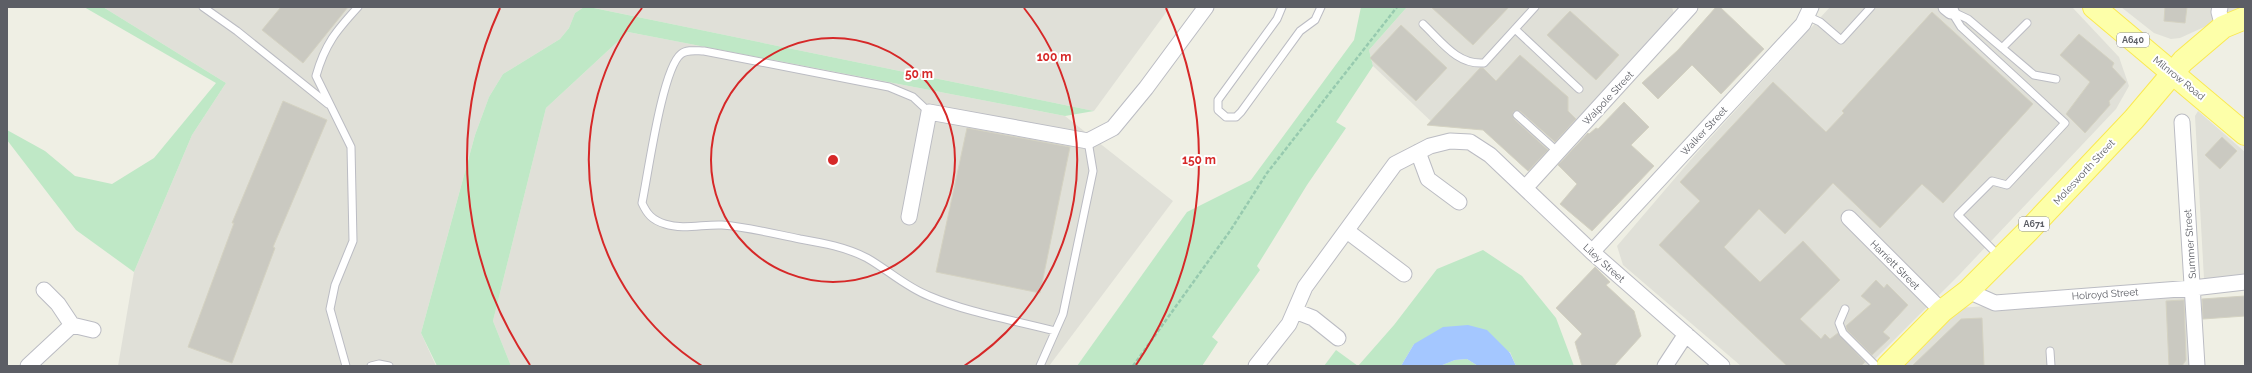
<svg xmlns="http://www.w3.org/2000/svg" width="2252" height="373" font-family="Raleway,sans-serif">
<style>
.industrial{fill:#e0e0d8}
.green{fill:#bfe8c6}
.water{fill:#a4c7ff}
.building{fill:#cac9c1;stroke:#d4d2c2}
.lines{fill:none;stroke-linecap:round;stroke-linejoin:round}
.lane-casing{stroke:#bbbcc3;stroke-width:9}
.street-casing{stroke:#bbbcc3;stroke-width:17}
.primary-casing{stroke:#fae952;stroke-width:24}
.path{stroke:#97caaf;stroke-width:2.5;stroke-dasharray:4 2;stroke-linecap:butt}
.lane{stroke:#fff;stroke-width:7}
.street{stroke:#fff;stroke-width:15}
.primary{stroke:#fdffa9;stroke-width:22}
.ring{fill:none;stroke:#d62828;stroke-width:2}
.labels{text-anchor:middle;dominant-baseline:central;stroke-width:4;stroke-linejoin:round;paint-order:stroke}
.shield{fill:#fff;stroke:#8d8e93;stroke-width:1}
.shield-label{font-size:9px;font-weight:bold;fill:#5c5e65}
.street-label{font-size:10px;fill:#5c5e65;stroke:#fff}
.centre{fill:#d62828;stroke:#fff;stroke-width:2}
.ring-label{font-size:12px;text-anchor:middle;font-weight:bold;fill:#d62828;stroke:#fff;stroke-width:4;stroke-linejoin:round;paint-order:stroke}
</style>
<rect width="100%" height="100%" fill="#efefe4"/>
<path class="industrial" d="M103,7H584L575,13L569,28L560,39L503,74L489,97L475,135L421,333L436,366H118L134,272L192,135L226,83Z
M589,7H1170L1094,111Z
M1407,7H1672L1674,14L1529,172L1483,130L1436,126L1373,66L1369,50Z
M1830,7H2072L2119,57L2129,86L2116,109L1960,274L1868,366H1741L1623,265L1617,246L1694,156Z
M2121,7H2245V11L2235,13L2180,38L2171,39L2154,33Z
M628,32L1065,116L1173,201L1049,366H511L493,321L546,108Z
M2198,111L2245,152V275L2204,279L2195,116Z
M2185,292L2191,366H1904L1958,308Z"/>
<path class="green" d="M84,7H103L226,83L192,135L134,272L76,230L7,140V130L45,151L75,176L112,184L154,158L216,83Z
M584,7H589L1094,111L1065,116L628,32L546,108L493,321L511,366H437L421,333L475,135L489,97L503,74L560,39L569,28L575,13Z
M1361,7H1407L1369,50L1373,66L1336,122L1346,128L1307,185L1257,266L1260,270L1212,337L1218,342L1202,366H1077L1187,212L1251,180L1354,40Z
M1483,250L1522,276L1556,318L1574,366H1516L1510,352L1414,344L1401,366H1324L1336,350L1358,366L1394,325L1437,269Z
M1467,359L1478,366H1440L1455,360Z"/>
<path class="water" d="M1468,325L1487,330L1510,353L1516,366H1478L1467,359L1455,360L1440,366H1401L1414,344L1443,327Z"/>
<path class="building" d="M281,7H348L303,63L262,30Z
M1431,7H1509L1473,45Z
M1716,7H1720L1764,49L1721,94L1692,65L1658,99L1642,83L1678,50Z
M2165,7H2187L2185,23L2164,21Z
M1570,11L1619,55L1596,80L1547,35Z
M1932,12L2033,104L1943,203L1922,184L1880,228L1833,183L1785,234L1759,209L1724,247L1760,282L1803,241L1840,280L1800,319L1821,339L1825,334L1830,339L1838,333L1865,362L1861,366H1787L1659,245L1700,201L1680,182L1773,82L1826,132L1844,113L1842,111Z
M1401,25L1447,68L1416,101L1370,58Z
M2079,34L2114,63L2112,67L2126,82L2109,101L2110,105L2085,133L2066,114L2090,82L2060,55Z
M1520,55L1568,97V111L1576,119L1555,142L1520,111L1513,112L1514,119L1548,150L1528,171L1483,130L1427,125L1480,68H1483L1496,81Z
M283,101L327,120L273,247L275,248L232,363L188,347L234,223H232Z
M1624,102L1649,127L1631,145L1654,166L1592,231L1560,204L1577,184L1558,165L1588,133L1589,134L1596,128L1598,129Z
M967,128L1070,147L1040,293L936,272Z
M2222,137L2237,151L2220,169L2205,155Z
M1595,267L1610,282L1606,285L1634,311L1641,336L1614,366H1582L1575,342L1582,334L1556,308Z
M1876,280L1884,288L1887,284L1908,305L1883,332L1890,338L1872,355L1847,330L1846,326L1871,304L1861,296Z
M2245,296V316L2203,319L2202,299Z
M2184,300L2186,360L2182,366H2169L2166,301Z
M1982,318L1984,366H1912L1961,319Z"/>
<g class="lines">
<defs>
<path id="lane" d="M203,7L237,31L328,104
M1282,7L1277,19L1218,100V110L1226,117H1236L1241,112L1300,31L1315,20L1321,7
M1951,11L1961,27L2065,123L2007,185L1992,181L1958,215L1999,256
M1951,11L1968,19L2034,75L2056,79
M1807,16L1820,22L1841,40L1871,7
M1423,24C1442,42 1457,65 1484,63L1535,7
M1515,29L1579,89
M2002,48L2027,23
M929,112L913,97L889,87L704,51C697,51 687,49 681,54C662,69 648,175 642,203C647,214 652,220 665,224C683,230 704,224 722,225C748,227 775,234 800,239C823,243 846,247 867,258C888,270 906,287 929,296C969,313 1013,320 1055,331
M1517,115L1558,152
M1845,309L1839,323L1843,333L1876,366
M2050,351L2051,366
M346,366L330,309L335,285L353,241L351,147L316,76C325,44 336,31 358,7
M371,366L379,364L389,366
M1040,366L1063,314L1093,171L1088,141"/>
<path id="street" d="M1946,7L1951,11
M2220,7L2219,12L2223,27
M2182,122L2197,366
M1418,152L1428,179L1459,202
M1526,187L1690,7
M909,217L929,112L1088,141L1113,128L1146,88L1206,7
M1849,218L1942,311
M1347,231L1404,274
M1592,252L1803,24L1811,7
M1968,291L1995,303L2193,288L2245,282
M1295,311L1313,318L1338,338
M72,325L93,330
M28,366L72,325L58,304L44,290
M1256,366L1289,324L1305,287L1395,164L1430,146L1450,141L1470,142L1490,155L1592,252L1722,366
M1665,366L1686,334"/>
<path id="primary" d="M2094,7L2245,134
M1888,366L1942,311L1968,291L2028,231L2134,119L2183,61L2223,27L2245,18"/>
</defs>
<use href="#lane" class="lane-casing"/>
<use href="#street" class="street-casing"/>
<use href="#primary" class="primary-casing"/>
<path class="path" d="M1133,366L1230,231L1267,173L1397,7"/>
<use href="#lane" class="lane"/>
<use href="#street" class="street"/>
<use href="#primary" class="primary"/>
</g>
<g class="ring">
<circle cx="833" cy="160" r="122"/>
<path d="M702 366A244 244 0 0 1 642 8M1024 8A244 244 0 0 1 964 366"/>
<path d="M530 365A366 366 0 0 1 500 8M1166 8A366 366 0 0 1 1136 365"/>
</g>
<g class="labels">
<g class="shield">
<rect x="2117" y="33" width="32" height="14" rx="3"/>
<rect x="2019" y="217" width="30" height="14" rx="3"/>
</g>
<g class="shield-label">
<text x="2133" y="40">A640</text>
<text x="2034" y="224">A671</text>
</g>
<g class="street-label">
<text transform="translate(2179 78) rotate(39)">Milnrow Road</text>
<text transform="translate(1608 98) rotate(-47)">Walpole Street</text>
<text transform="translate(1704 131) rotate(-47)">Walker Street</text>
<text transform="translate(2084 172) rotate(-47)">Molesworth Street</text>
<text transform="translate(2190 244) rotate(-94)">Summer Street</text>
<text transform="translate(1604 263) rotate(42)">Liley Street</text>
<text transform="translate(1895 265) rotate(45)">Harriett Street</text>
<text transform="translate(2105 294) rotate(-4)">Holroyd Street</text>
</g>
</g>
<circle cx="833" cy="160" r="6" class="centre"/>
<g class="ring-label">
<text x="1054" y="61">100 m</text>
<text x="919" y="78">50 m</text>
<text x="1199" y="164">150 m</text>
</g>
<rect width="2252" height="373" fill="none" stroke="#5c5e65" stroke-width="16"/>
</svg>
